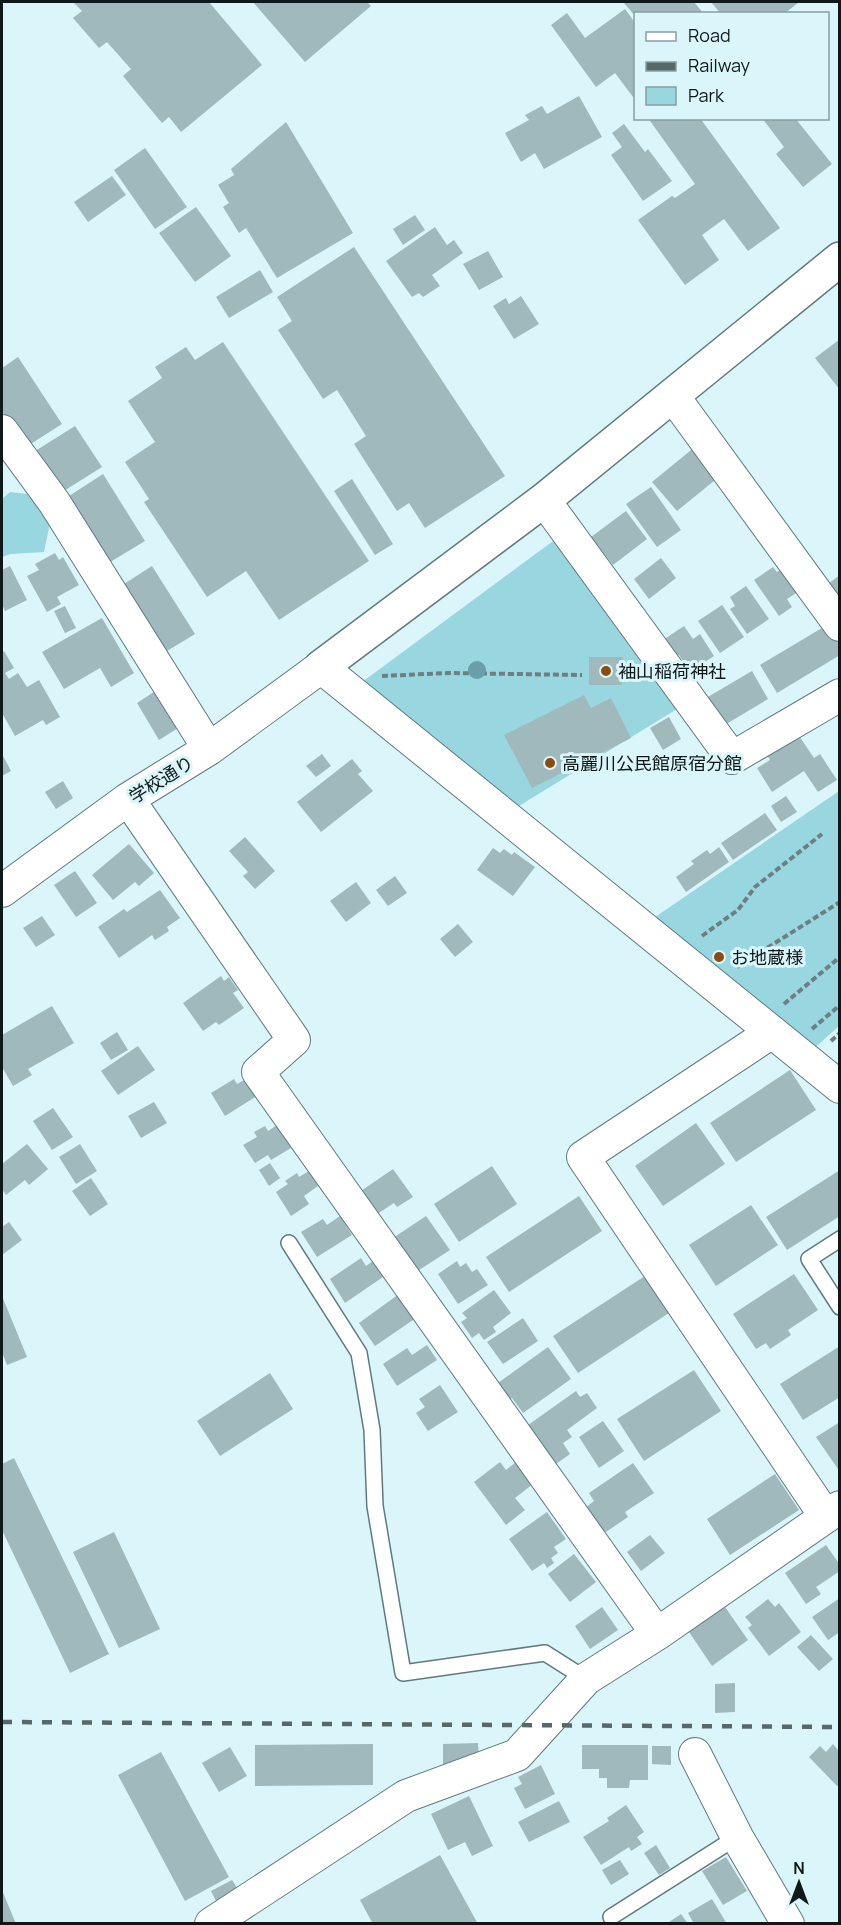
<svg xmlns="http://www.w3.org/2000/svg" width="841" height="1925" font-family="Manrope,'Noto Sans JP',sans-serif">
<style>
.green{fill:#99d7e0}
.building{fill:#9fb9bd}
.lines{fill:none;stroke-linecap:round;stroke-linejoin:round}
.service-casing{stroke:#617a7d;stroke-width:18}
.minor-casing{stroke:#617a7d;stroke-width:34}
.tertiary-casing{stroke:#617a7d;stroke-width:36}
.path{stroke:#6d7f81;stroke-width:4;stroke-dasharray:6 3;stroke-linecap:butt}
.service{stroke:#fff;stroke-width:15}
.minor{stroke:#fff;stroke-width:32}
.tertiary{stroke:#fff;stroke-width:33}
.rail{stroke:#57686a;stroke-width:4.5;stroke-dasharray:10 10;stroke-linecap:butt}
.tree{fill:#67a0a8}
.poi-dot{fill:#8a4c10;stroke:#daf6fa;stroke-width:2}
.labels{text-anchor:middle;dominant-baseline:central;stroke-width:6;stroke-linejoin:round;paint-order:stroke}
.poi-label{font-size:18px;fill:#0f191a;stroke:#daf6fa;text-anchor:start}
.street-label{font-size:18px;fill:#0f191a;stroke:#daf6fa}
</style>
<rect width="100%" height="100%" fill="#daf6fa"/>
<path class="green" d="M10,492L27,494L50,523L44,552L11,554L2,557V499Z
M553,541L565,542L682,706L514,809L354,688Z
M839,791V1026L808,1054L645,924Z"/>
<path class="building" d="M73,2H209L262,65L181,132L169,117L162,123L123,76L131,69L107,42L99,48L73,18L82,11Z
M253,2H367L371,6L305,62Z
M623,2H694L704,14H636V17Z
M711,2H799L784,14H721Z
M625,9L636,24V101L615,73L596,87L551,25L567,13L585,38Z
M579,96L602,137L544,169L535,153L521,162L505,133L529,120L525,115L542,106L547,114Z
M648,118H700L780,228L748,251L724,219L702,235L719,260L685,285L638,220L672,196L675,198L695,184Z
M762,118H795L832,164L803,187L776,154L784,147Z
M286,122L353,233L277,278L246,228L239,233L223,207L229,203L218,185L234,175L231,169Z
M624,124L645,152L648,149L672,181L643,201L611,155L622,147L612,133Z
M145,148L187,207L155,229L114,170Z
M112,176L126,195L88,222L74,202Z
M196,207L231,256L195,282L159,233Z
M415,215L425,230L403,245L393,229Z
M435,227L447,245L454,240L463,253L432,275L440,286L423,297L419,293L412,297L386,261Z
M354,247L505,476L425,528L409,503L397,511L354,444L366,436L337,390L323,399L278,330L292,321L277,297Z
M488,251L503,277L479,290L463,264Z
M260,270L273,292L229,318L216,297Z
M521,296L539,324L514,339L493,306L506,298L509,304Z
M840,339V390L815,358Z
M223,342L369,561L279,620L246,571L207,597L144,502L149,499L125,462L155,442L128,401L162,378L155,367L186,347L195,360Z
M18,357L62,424L26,447L2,411V368Z
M75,426L102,467L59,494L32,453Z
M696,446L720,476L677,511L652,482Z
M103,474L145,541L107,564L66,498Z
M352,479L393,544L375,555L334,491Z
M651,487L681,530L657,547L626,504Z
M626,511L647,539L613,565L591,537Z
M55,553L59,560L63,557L79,585L57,597L61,604L47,612L27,576L39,570L35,564Z
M661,558L676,578L649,599L634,579Z
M10,566L27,600L5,611L2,604V570Z
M152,566L195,634L167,651L124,584Z
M773,567L777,572L785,567L801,590L787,599L792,607L779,616L754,580Z
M840,575V599L828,584Z
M746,586L769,619L747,634L730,609L735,606L730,597Z
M722,605L744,637L720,653L698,621Z
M65,606L76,628L65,633L54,611Z
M102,618L134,673L111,687L100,668L64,689L42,652Z
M827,625L840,646V655L777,693L760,665Z
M684,626L693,639L700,634L714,656L690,672L679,655L672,660L660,642Z
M4,651L14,668L5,673L9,679L18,673L27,687L39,680L60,717L46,725L43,720L15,736L2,713V653Z
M589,657H623L622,685H589Z
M752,671L768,699L723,726L706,698Z
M160,688L183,725L159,740L137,703Z
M584,695L591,708L611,698L631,738L532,788L504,735Z
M669,717L681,739L663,750L650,728Z
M797,733L814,758L820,754L837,780L818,792L804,771L772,792L757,768L770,760L766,753Z
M2,754L11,771L2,776Z
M322,754L331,766L316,777L306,766Z
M352,759L362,771L358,774L373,791L321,832L297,802Z
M63,781L73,798L56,809L45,792Z
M786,796L797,812L781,822L771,806Z
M765,813L777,830L733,860L721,843Z
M245,837L275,871L255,889L243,876L248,872L229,851Z
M129,844L154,873L139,886L135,882L113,900L92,875Z
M719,847L729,862L686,892L676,877L694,864L691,861L707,850L710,854Z
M493,848L500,853L504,849L512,855L514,852L535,867L513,896L477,870Z
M75,871L97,903L76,917L54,885Z
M395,876L407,893L388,906L376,890Z
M356,882L371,903L346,922L330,901Z
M160,890L180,918L167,927L169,931L155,940L152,935L119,958L98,927L124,909L127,912Z
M42,916L55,935L36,947L23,928Z
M458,924L473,942L455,957L440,939Z
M221,976L224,981L229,977L238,990L233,993L244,1008L219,1025L216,1022L203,1031L183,1003Z
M52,1006L74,1043L28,1069L32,1075L13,1086L2,1067V1035Z
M117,1032L128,1050L111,1060L100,1043Z
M138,1046L155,1070L118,1095L101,1071Z
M790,1070L816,1110L736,1162L710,1123Z
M248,1078L260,1094L225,1116L211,1093L234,1079L237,1084Z
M154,1102L167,1123L141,1138L128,1116Z
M53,1108L73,1137L52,1150L33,1121Z
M696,1123L725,1164L663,1206L635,1166Z
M277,1125L291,1148L271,1160L268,1155L255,1163L243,1145L257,1137L254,1132L265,1126L268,1131Z
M27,1144L48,1169L29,1185L25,1180L6,1195L2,1189V1164Z
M80,1144L97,1171L76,1184L59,1157Z
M270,1163L280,1178L269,1186L259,1170Z
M492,1166L517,1204L459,1242L434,1204Z
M393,1169L413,1197L397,1207L394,1203L374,1216L358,1193Z
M840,1170V1216L787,1250L766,1217Z
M309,1171L318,1186L304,1196L309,1204L291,1216L276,1192L288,1184L285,1181L297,1173L299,1177Z
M91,1178L108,1204L90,1216L72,1191Z
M579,1196L602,1231L509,1292L486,1257Z
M751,1205L778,1245L716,1286L689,1245Z
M340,1216L352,1235L317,1257L301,1232L323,1219L327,1225Z
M426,1216L450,1250L413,1274L390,1240Z
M9,1222L22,1240L2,1255V1227Z
M361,1258L366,1266L373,1261L383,1277L345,1303L330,1279Z
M457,1261L460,1267L466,1263L472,1272L477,1269L488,1285L458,1304L438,1274Z
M648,1274L672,1311L578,1373L553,1336Z
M794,1274L818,1310L788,1330L791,1335L770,1349L766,1343L756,1349L733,1314Z
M494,1290L511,1313L493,1327L496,1332L484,1340L479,1333L472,1338L461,1322L467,1318L462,1313Z
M399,1294L416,1318L375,1346L359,1323Z
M2,1296L27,1357L7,1365L2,1352Z
M523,1318L538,1341L503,1364L487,1342Z
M427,1345L437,1360L397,1386L383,1364L407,1348L412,1355Z
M840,1346V1397L803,1420L780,1384Z
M548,1347L571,1379L523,1413L512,1398L503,1405L491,1388Z
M694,1370L721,1411L644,1461L617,1419Z
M270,1373L293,1409L220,1456L197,1421Z
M440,1385L458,1412L428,1431L416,1413L425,1407L419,1399Z
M576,1391L580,1397L587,1393L597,1408L567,1430L572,1437L563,1443L570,1454L549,1469L521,1430Z
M603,1421L624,1451L599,1468L579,1437Z
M840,1422V1472L816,1437Z
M14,1458L109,1654L70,1673L2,1530V1464Z
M500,1462L506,1470L516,1462L533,1484L515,1498L525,1510L506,1525L474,1482Z
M633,1463L654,1493L625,1512L628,1517L603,1534L585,1508L594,1501L589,1493Z
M775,1474L799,1510L730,1555L707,1519Z
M547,1512L566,1539L554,1547L558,1553L551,1558L554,1563L547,1568L544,1563L532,1571L509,1539Z
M114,1532L160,1629L119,1648L73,1552Z
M650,1535L665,1553L641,1571L627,1552Z
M826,1545L840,1565V1571L816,1587L821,1594L806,1604L785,1573Z
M574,1554L596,1582L570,1602L548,1574Z
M840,1598V1632L828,1640L812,1617Z
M768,1599L775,1607L779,1603L801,1632L769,1656L748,1628L752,1625L745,1617Z
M602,1607L618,1630L590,1649L575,1626Z
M725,1607L748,1640L712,1666L689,1632Z
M811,1635L833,1659L819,1671L797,1647Z
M735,1683V1712L715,1713V1684Z
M478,1743L479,1759L443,1769V1744Z
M373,1744V1785L255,1786V1745Z
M833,1744L838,1750L840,1748V1784L837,1786L809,1757L820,1746L826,1752Z
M582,1745H648V1780H630L629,1788H607V1778H599V1769H582Z
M652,1746H671V1765L652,1764Z
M230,1747L247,1776L219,1792L202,1763Z
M161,1752L229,1877L185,1901L118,1775Z
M541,1765L555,1794L525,1809L514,1788L522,1784L518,1777Z
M469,1796L493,1846L472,1856L465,1842L448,1850L431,1814Z
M559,1801L570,1822L529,1842L518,1822Z
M626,1805L644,1832L637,1837L642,1844L631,1851L629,1847L601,1865L583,1837L609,1821L607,1818Z
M656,1845L670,1868L659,1875L644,1853Z
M440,1855L478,1924H373L360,1900Z
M726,1857L747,1891L723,1905L702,1871Z
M620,1860L629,1874L611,1885L602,1870Z
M232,1880L239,1891L217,1903L211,1891Z
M2,1890L16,1924H2Z
M712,1899L727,1924H694L688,1913Z
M681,1914L688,1924H666Z"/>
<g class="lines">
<defs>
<path id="service" d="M840,1239L809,1259L840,1307
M289,1243L359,1353L372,1430L375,1506L403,1673L545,1653L586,1679
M611,1917L737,1837"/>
<path id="minor" d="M673,396L840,625
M2,431L54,502L209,749
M544,500L732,758L840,695
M128,799L294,1040L258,1072L657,1634
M2,891L128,799L209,749L321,667L840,1087
M772,1032L583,1157L826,1517
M695,1754L737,1837L788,1924
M211,1924L406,1796L517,1755L586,1679L657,1634L840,1507"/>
<path id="tertiary" d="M321,667L544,500L840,259"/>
</defs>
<use href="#service" class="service-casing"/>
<use href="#minor" class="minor-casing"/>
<use href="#tertiary" class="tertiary-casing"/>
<path class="path" d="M382,676L448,673L582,675
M702,936L738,910L755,887L822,834
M737,967L840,902
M784,1004L840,957
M812,1029L840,1005
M831,1041L840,1033"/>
<use href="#service" class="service"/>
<use href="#minor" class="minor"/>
<use href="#tertiary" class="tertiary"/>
<path class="rail" d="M2,1722L840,1727"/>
</g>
<circle class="tree" cx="477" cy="670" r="9"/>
<g class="poi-dot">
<circle cx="606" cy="671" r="6"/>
<circle cx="550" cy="763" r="6"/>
<circle cx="719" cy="957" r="6"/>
</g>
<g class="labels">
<g class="poi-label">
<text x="618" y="671">袖山稲荷神社</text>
<text x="562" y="763">高麗川公民館原宿分館</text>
<text x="731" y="957">お地蔵様</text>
</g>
<g class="street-label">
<text transform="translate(161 779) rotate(-32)">学校通り</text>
</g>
</g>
<rect width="841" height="1925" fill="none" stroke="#0f191a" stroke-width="6"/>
<rect x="634" y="12" width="195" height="108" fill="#daf6fa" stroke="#899ea0" stroke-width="1.5"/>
<rect x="646" y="32" width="30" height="9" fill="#ffffff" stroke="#899ea0" stroke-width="1.5"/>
<text x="688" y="42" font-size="18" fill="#0f191a">Road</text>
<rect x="646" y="62" width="30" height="9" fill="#57686a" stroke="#899ea0" stroke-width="1.5"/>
<text x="688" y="72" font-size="18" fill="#0f191a">Railway</text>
<rect x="646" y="87" width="30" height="18" fill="#99d7e0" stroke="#899ea0" stroke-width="1.5"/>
<text x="688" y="102" font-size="18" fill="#0f191a">Park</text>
<g transform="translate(799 1883)" stroke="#daf6fa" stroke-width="4.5" paint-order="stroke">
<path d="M0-4.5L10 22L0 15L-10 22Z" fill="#0f191a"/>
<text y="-9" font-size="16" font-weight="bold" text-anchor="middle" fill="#0f191a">N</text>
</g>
</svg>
